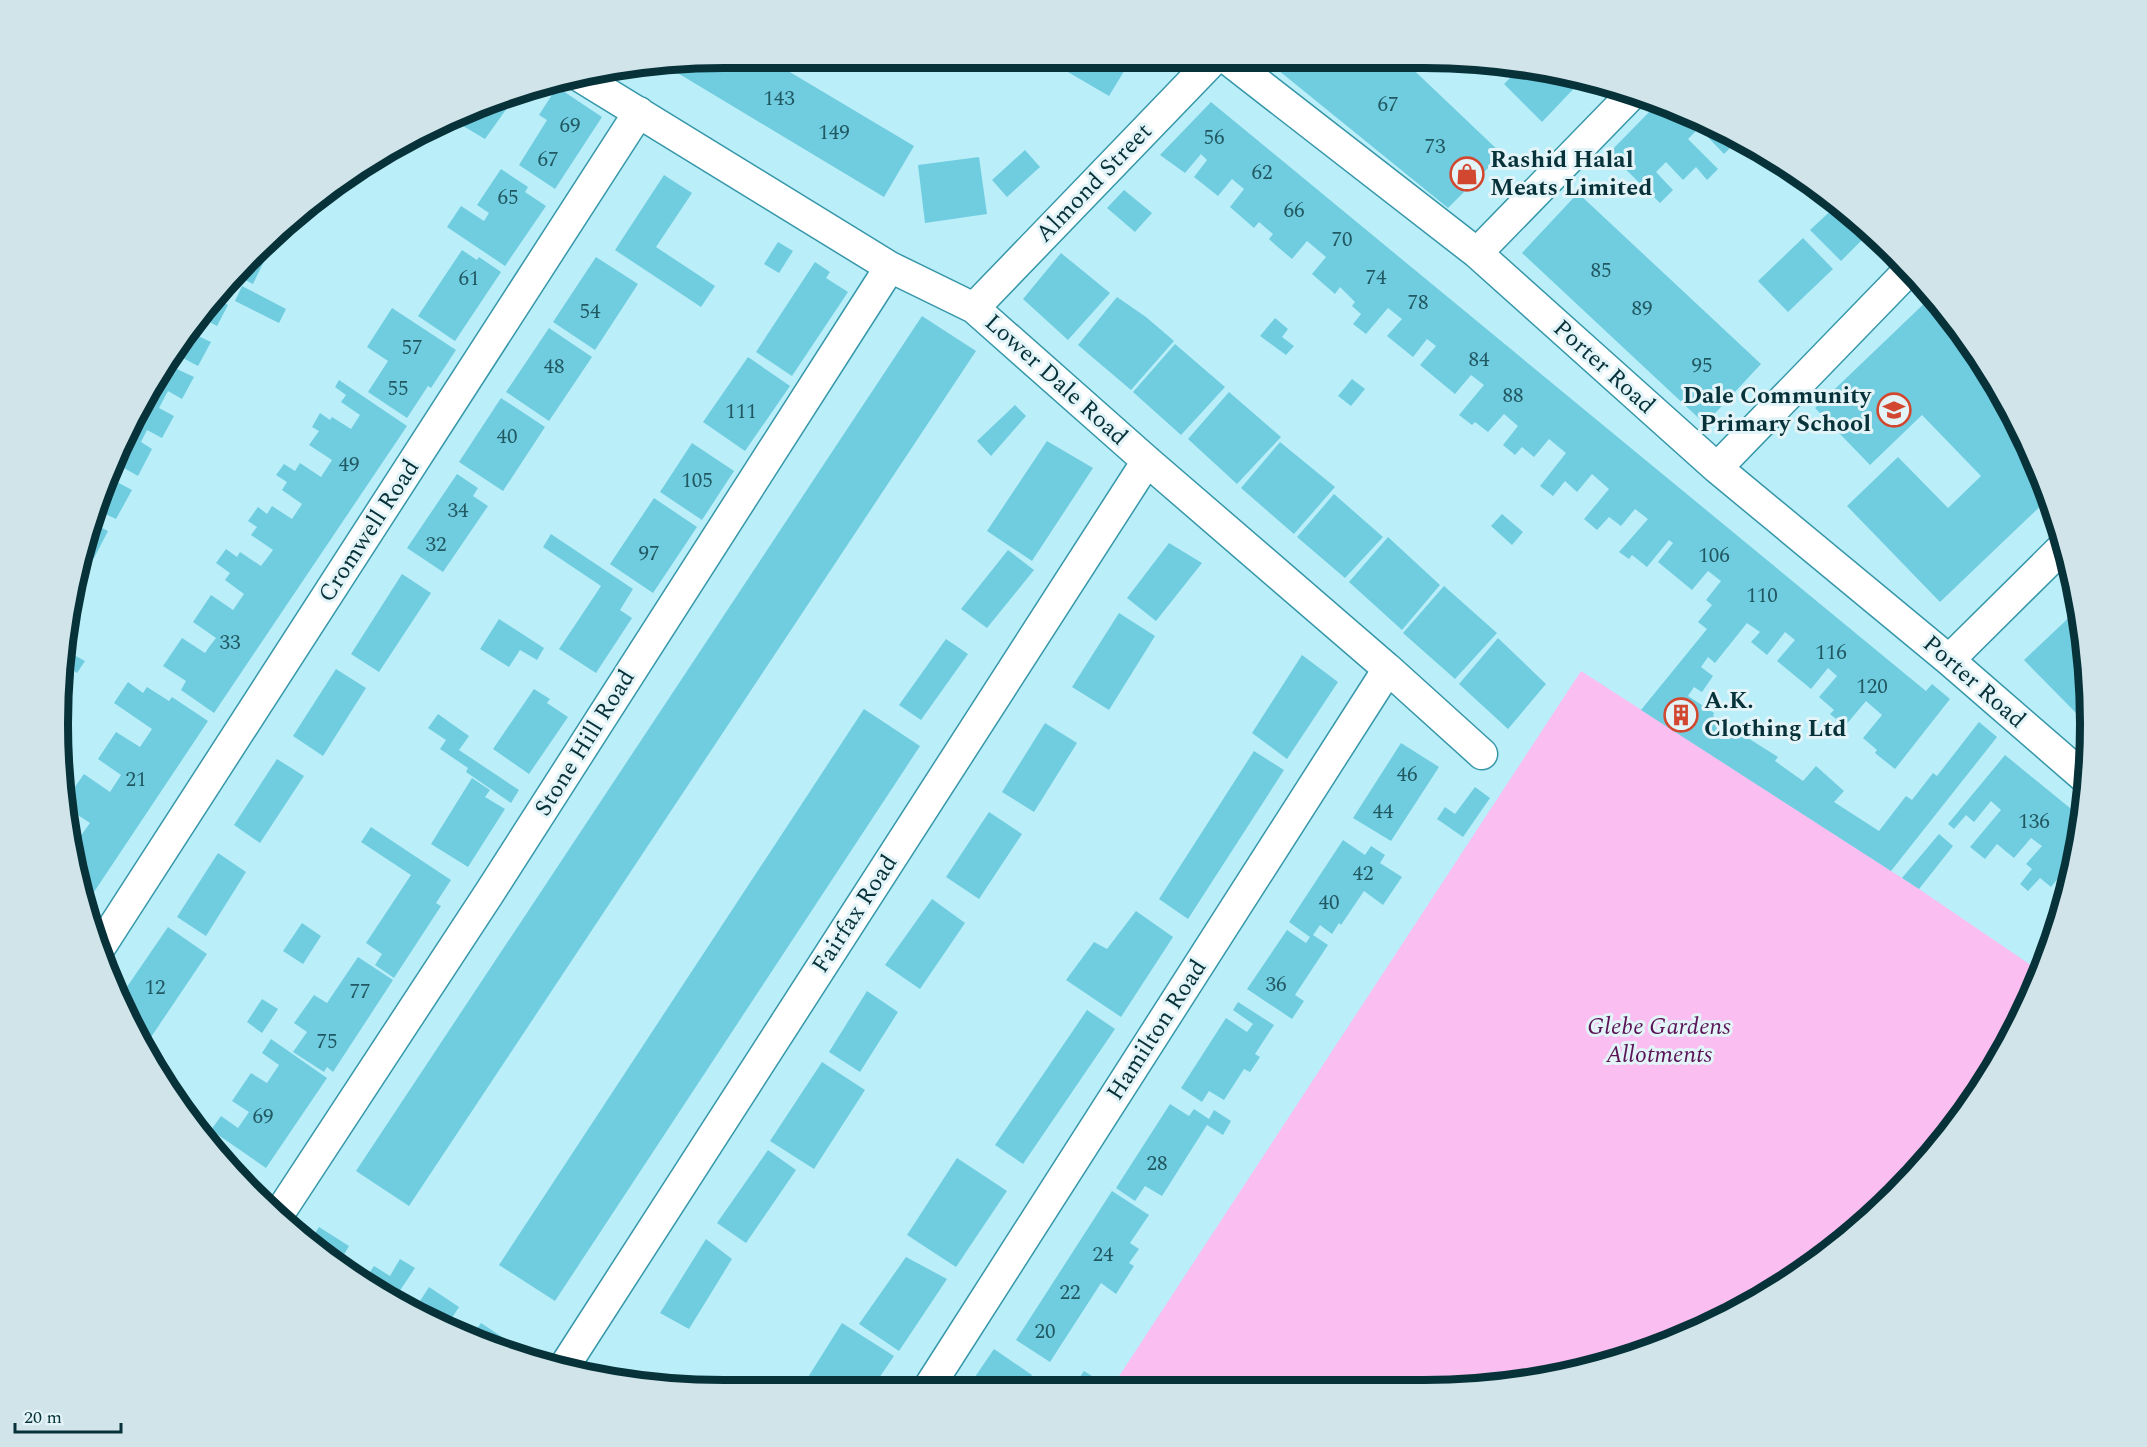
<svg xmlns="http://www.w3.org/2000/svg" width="2147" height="1447" font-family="Spectral,serif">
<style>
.green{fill:#fabff0}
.building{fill:#70cde0}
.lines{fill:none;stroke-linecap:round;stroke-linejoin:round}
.minor-casing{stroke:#3697a9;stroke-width:33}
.minor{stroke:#fff;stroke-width:30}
.labels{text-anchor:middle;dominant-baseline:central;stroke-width:6;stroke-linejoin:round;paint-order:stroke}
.number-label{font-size:21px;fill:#215963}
.poi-label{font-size:24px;font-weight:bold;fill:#073239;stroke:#e3f4f8;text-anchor:start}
.street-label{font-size:24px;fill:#073239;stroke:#e3f4f8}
.park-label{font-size:24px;font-style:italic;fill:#5a1354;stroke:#e3f4f8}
.rim{fill:none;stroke:#073239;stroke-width:8}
</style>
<rect width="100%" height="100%" fill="#baeef9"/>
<path class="green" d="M1581,671L1919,889L2041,972L1978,1093L1895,1195L1794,1277L1679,1339L1554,1377L1424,1390H1110Z"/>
<path class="building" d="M1400,57L1502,154L1448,208L1268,62L1271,58Z
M1123,59L1129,63L1109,96L1061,68L1066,60Z
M773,62L914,146L884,197L661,63Z
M1521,67L1553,70L1582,80L1542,122L1504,84Z
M557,87L602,117L555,189L519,165L547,120L539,115Z
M520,90L485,139L453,120L510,92Z
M1211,102L1904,673L1926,691L1932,684L1950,699L1895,769L1875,753L1877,750L1863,738L1882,715L1866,701L1845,726L1830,714L1834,710L1819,697L1837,676L1828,668L1811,689L1777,661L1795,640L1785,632L1767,655L1751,642L1760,632L1747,623L1715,663L1708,657L1701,667L1713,676L1702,692L1694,687L1688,696L1714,713L1713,716L1778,757L1775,761L1803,781L1816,766L1844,791L1834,802L1879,831L1906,796L1912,800L1933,773L1937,776L1979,722L1997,737L1891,871L1641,710L1707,629L1698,622L1712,605L1706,600L1721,581L1708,571L1692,590L1658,562L1673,543L1669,540L1647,567L1632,555L1629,559L1619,552L1648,519L1635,509L1621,526L1609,517L1597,530L1584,519L1609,489L1592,474L1577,492L1565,481L1553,496L1540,486L1566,453L1549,439L1534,457L1522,447L1515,455L1503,445L1518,426L1504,414L1488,432L1475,422L1472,425L1459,415L1484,385L1471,375L1455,394L1444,385L1420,365L1436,346L1427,339L1413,357L1387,336L1402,319L1388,308L1366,334L1353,324L1361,314L1352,306L1355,302L1340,287L1335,294L1312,274L1326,257L1307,241L1292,259L1279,248L1269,239L1273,234L1259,222L1254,228L1230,207L1244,189L1232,179L1218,196L1194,177L1207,160L1201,154L1185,173L1160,155Z
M1656,105L1719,126L1736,136L1732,140L1735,143L1724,154L1699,128L1688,139L1718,169L1707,180L1696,167L1683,180L1666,162L1656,172L1673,190L1660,203L1609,153Z
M1025,150L1040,167L1007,197L992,180Z
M979,157L987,214L925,223L918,165Z
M501,169L528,187L525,192L546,206L505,266L447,227L461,206L484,221L489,213L477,205Z
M664,175L692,193L656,247L715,286L701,307L615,250Z
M1124,190L1152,213L1135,232L1107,208Z
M1578,193L1761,364L1705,424L1522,253Z
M1837,205L1870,232L1841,261L1810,230Z
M1803,238L1833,269L1788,312L1758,281Z
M778,242L793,251L779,273L764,264Z
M462,250L477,260L479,257L501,272L455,341L418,316Z
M252,253L265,259L253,284L233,274Z
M1061,253L1110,293L1068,340L1023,299Z
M596,257L638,284L595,350L553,322Z
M815,262L830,272L826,278L848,292L792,376L756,352Z
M242,286L286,309L279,323L235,301Z
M217,292L219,293L216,299L228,305L217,326L204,319L196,335L211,342L198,366L183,358L178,366L177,369L194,377L182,399L168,391L159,408L174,416L162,438L147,430L141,442L152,449L138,476L124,468L119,477L117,482L132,490L116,519L101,512L94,524L108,531L94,558L82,552L108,469L195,317Z
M1117,297L1146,317L1174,341L1131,390L1078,345Z
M1931,297L1977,353L2039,468L2048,499L1940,602L1847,506L1898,457L1948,508L1981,476L1922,415L1870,465L1815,408Z
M392,308L456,350L431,388L428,386L407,418L368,392L388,361L367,347Z
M922,316L976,351L409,1206L356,1171Z
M1275,318L1288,329L1282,337L1294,346L1286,355L1260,336Z
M549,328L592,357L549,421L506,392Z
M1175,344L1225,387L1181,435L1133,392Z
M748,357L790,386L745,451L703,422Z
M1352,379L1365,389L1351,406L1338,396Z
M339,380L407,426L214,713L181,690L186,681L163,666L182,638L205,653L209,647L216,638L193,622L211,595L233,610L244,594L225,580L230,573L216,563L226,549L237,557L240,552L261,566L273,550L251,535L257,527L248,521L258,507L267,514L272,506L292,519L302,504L282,490L287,482L276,475L284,464L295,471L300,463L321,477L332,460L309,445L319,431L312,427L320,413L330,420L332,417L351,429L360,415L341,402L346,395L335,387Z
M1229,392L1281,437L1237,484L1188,439Z
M501,398L545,427L503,491L459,462Z
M1015,405L1026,416L991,456L977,441Z
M1047,441L1093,468L1032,561L987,531Z
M1280,442L1335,487L1294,534L1241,488Z
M692,443L734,471L702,520L660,492Z
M457,474L478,488L473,496L488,506L443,572L407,548Z
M1334,494L1383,537L1345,578L1297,537Z
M654,498L697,527L653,593L610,564Z
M1502,514L1523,532L1512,545L1491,526Z
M551,534L633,589L620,610L632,618L596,673L559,649L601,586L543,547Z
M1388,537L1440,585L1402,630L1349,582Z
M1169,543L1202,563L1156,621L1127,598Z
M1008,550L1034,570L987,628L961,609Z
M80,561L89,565L69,602L70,593Z
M402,574L431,593L379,672L351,654Z
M1444,586L1497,633L1455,679L1403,633Z
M2079,608L2088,702L2076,713L2024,660Z
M1119,613L1155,636L1109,710L1072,687Z
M67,615L78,621L71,634L65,631Z
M499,619L544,648L537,660L520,650L509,667L480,649Z
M1498,638L1546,684L1508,729L1459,684Z
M946,639L968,654L921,720L899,705Z
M74,655L85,661L77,673L67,666Z
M1302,655L1338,682L1287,759L1252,733Z
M336,669L366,688L323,756L293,736Z
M128,682L143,693L147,687L169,701L172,697L208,721L86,904L70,854L69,836L77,841L90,823L67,808L65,787L72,791L84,774L110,792L121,775L98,759L116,732L140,747L152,729L114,703Z
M534,689L550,699L547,703L568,717L529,774L493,749Z
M864,709L920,746L555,1301L499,1265Z
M438,714L469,736L459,750L519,790L511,803L466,772L468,768L440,749L446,740L428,728Z
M1045,723L1077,743L1034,812L1002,792Z
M1401,743L1439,767L1391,841L1353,818Z
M1254,751L1284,770L1188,919L1159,899Z
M2005,755L2081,817L2077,853L2072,870L2068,866L2051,887L2040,878L2028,891L2020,884L2032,869L2026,864L2042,846L2031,838L2014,858L1997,844L1985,859L1970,847L2001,810L1991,801L1974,822L1966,815L1954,829L1948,824Z
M277,759L304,776L260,843L234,825Z
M472,778L490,790L485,797L505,809L468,867L431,844Z
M1475,787L1490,798L1463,837L1437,819L1445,807L1455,814Z
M989,812L1022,834L979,899L946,877Z
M371,827L451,880L436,903L441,906L394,978L375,965L382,954L366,943L411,875L361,842Z
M1939,834L1953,846L1919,889L1902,878Z
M1343,840L1365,855L1371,846L1385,855L1380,863L1402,877L1383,905L1364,891L1341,925L1339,923L1332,934L1320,925L1313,935L1328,945L1295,995L1304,1001L1292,1019L1247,989L1287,930L1306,943L1310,937L1289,922Z
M218,853L246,872L206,936L177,917Z
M932,899L965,923L920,989L885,965Z
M1136,911L1173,937L1121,1017L1066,980L1094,942L1107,949Z
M302,923L321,936L303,964L283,951Z
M168,927L207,954L143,1049L118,1000Z
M358,957L393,980L333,1072L327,1067L324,1072L293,1052L307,1032L294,1023L314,995L327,1003Z
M867,991L898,1012L860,1072L829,1052Z
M262,999L278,1009L262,1033L247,1022Z
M1238,1002L1274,1025L1255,1054L1260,1057L1250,1072L1244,1069L1224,1100L1209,1091L1202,1102L1181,1088L1226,1018L1247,1032L1253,1024L1233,1010Z
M1087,1010L1115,1029L1023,1164L995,1145Z
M271,1039L327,1078L266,1168L211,1130L221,1116L238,1128L249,1112L232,1101L251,1073L267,1083L279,1065L262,1053Z
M822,1062L865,1090L814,1169L770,1141Z
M1170,1104L1189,1116L1194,1109L1209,1119L1214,1110L1231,1121L1223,1135L1207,1125L1162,1196L1145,1186L1135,1201L1116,1188Z
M768,1150L796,1170L746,1243L717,1223Z
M957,1158L1007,1191L956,1267L907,1235Z
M1112,1191L1149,1215L1130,1243L1139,1249L1129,1263L1134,1266L1116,1294L1101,1283L1050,1362L1016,1340Z
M319,1227L349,1246L338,1265L308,1244Z
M706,1239L732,1259L689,1329L660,1313Z
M906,1257L947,1279L899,1351L859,1324Z
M400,1259L415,1268L397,1295L407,1302L405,1306L364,1281L374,1266L390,1276Z
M429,1287L459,1307L446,1327L428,1321L413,1312Z
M481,1323L528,1354V1355L472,1336Z
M842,1323L894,1356L871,1390H800Z
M994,1349L1032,1375L1023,1388L1026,1390H966Z
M601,1365L615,1374L623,1380L593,1377Z
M1084,1371L1111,1388L1110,1390H1071Z"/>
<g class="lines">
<defs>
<path id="minor" d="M1226,58L1477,253L1717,468L1949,660L2085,778
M579,76L890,267L974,308L1147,461L1388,669L1482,754
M1477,253L1630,96
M974,308L1214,59
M1717,468L1909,270
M1949,660L2063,547
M99,949L639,112
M277,1217L490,892L890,267
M564,1367L1147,461
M927,1390L1388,669"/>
</defs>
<use href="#minor" class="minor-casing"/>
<use href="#minor" class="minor"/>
</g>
<defs>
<symbol id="shop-ring" viewBox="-11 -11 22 22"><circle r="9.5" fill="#e3f4f8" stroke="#d2472f" stroke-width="1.5"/><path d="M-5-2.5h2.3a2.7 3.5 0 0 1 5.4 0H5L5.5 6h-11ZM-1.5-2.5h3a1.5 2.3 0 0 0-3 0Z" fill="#d2472f"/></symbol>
<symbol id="school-ring" viewBox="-11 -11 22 22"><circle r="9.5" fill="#e3f4f8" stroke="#d2472f" stroke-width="1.5"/><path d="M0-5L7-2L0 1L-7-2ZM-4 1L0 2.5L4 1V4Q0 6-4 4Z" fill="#d2472f"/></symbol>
<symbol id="building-ring" viewBox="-11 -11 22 22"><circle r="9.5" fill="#e3f4f8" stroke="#d2472f" stroke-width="1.5"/><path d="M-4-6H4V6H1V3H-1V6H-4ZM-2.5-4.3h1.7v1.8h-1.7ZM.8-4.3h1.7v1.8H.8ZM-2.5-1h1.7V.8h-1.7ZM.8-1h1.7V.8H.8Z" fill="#d2472f"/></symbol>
</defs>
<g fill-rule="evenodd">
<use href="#shop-ring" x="1448" y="155" width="38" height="38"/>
<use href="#school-ring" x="1875" y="391" width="38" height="38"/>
<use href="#building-ring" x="1662" y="696" width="38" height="38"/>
</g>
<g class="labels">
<g class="number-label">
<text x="779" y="99">143</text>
<text x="1388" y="105">67</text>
<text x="570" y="126">69</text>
<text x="834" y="133">149</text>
<text x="1214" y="138">56</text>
<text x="1435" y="147">73</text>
<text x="548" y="160">67</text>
<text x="1262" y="173">62</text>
<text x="508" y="198">65</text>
<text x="1294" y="211">66</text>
<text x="1342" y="240">70</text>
<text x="1601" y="271">85</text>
<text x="1376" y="278">74</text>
<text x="469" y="279">61</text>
<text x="1418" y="303">78</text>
<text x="1642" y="309">89</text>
<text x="590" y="312">54</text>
<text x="412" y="348">57</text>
<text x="1479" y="360">84</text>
<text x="1702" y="366">95</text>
<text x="554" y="367">48</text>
<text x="398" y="389">55</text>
<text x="1513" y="396">88</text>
<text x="741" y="412">111</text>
<text x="507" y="437">40</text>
<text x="349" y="465">49</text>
<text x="697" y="481">105</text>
<text x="458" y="511">34</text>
<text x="436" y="545">32</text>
<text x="649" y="554">97</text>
<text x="1714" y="556">106</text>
<text x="1762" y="596">110</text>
<text x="230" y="643">33</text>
<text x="1831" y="653">116</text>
<text x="1872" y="687">120</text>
<text x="1407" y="775">46</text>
<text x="136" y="780">21</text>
<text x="1383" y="812">44</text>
<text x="2034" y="822">136</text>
<text x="1363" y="874">42</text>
<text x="1329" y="903">40</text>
<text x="1276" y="985">36</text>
<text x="155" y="988">12</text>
<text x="360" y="992">77</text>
<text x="327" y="1042">75</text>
<text x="263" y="1117">69</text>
<text x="1157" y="1164">28</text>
<text x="1103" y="1255">24</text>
<text x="1070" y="1293">22</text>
<text x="1045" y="1332">20</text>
</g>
<g class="poi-label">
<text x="1490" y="160">Rashid Halal<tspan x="1490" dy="28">Meats Limited</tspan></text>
<text x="1871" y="396" text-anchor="end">Dale Community<tspan x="1871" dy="28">Primary School</tspan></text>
<text x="1704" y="701">A.K.<tspan x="1704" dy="28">Clothing Ltd</tspan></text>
</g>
<g class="street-label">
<text transform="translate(1094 183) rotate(-46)">Almond Street</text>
<text transform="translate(1604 367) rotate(42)">Porter Road</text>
<text transform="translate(1056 380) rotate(42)">Lower Dale Road</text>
<text transform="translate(369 531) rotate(-57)">Cromwell Road</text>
<text transform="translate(1974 682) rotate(41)">Porter Road</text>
<text transform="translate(585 743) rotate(-58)">Stone Hill Road</text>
<text transform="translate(855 914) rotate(-57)">Fairfax Road</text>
<text transform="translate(1157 1030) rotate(-57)">Hamilton Road</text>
</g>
<g class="park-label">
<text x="1659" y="1027">Glebe Gardens<tspan x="1659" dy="28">Allotments</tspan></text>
</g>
</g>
<path d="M0 0H2147V1447H0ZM724 68H1424A656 656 0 0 1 2080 724V724A656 656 0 0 1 1424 1380H724A656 656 0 0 1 68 724V724A656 656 0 0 1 724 68Z" fill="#d1e4e9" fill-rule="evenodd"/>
<path class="rim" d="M724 68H1424A656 656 0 0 1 2080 724V724A656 656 0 0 1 1424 1380H724A656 656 0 0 1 68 724V724A656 656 0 0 1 724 68Z"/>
<path d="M15 1423v9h106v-9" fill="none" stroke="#073239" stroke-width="3"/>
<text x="24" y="1423" font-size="18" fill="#073239" stroke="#e3f4f8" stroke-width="4.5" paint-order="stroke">20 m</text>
</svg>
